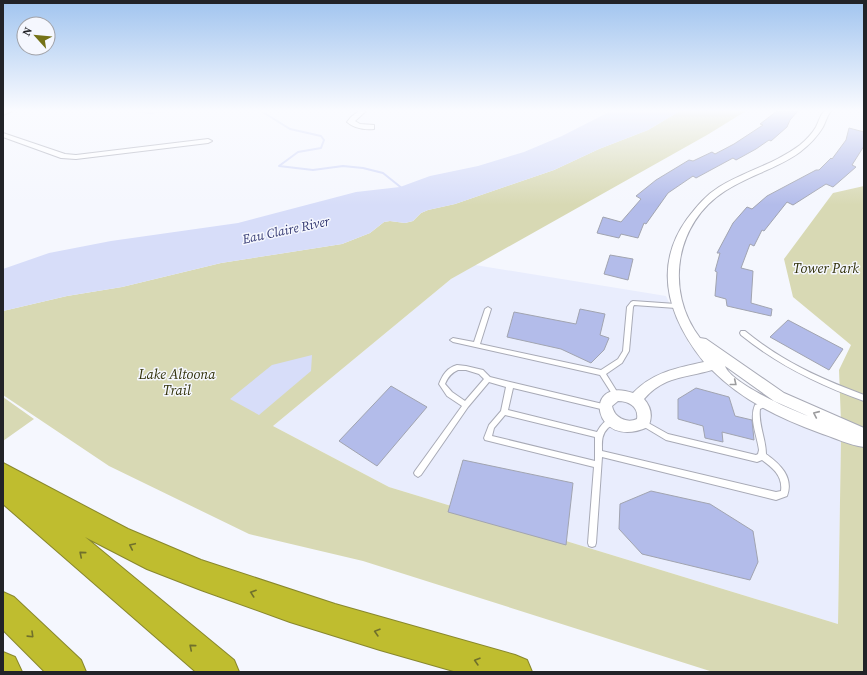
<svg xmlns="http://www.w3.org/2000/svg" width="867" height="675" font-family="'Source Serif 4',serif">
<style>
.built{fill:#e9edfd}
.green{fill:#d8d9b4}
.water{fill:#d7ddf9}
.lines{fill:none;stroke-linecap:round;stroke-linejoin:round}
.stream{stroke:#d7ddf9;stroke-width:2}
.building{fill:#b3bcea;stroke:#a1a4b0}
.lane-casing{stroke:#a8aab6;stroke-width:2}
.street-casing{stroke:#a8aab6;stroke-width:2}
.highway-casing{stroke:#88872d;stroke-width:2}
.lane{fill:#fff;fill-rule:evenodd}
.street{fill:#fff;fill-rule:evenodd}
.highway{fill:#bfbd2f;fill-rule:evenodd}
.oneway{stroke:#9c9c9e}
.oneway2{stroke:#70702c}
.labels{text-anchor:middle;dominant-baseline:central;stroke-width:3;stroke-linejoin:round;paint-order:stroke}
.far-water-label{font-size:13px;font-style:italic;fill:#353a73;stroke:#f5f7fe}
.park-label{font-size:14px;font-style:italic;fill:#313109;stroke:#f5f7fe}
</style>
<rect width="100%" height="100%" fill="#f5f7fe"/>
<path class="built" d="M475,265L666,296L689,344L717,373L841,440L838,624L389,487L273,426L451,279Z"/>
<path class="green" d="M680,111H746L707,135L451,279L273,426L389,487L838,624L841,440L864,445V672H713L363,561L249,534L109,466L3,395V311L67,296L122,287L221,263L342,244L370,233L384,222L390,221L405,223L413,221L421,213L428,210L455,204L554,170L599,149L648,130Z
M864,186V430L841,422L839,370L851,345L793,297L784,259L833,193Z
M3,397L34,419L3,441Z"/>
<path class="water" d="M611,111L663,112L680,111L648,130L599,149L554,170L455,204L428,210L421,213L413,221L405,223L390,221L384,222L370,233L342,244L221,263L122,287L67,296L3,311V269L49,253L111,241L238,223L356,192L400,187L430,176L478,166L524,152L562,136Z
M312,355L311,371L259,415L230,399L272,365Z"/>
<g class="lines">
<path class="stream" d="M137,111L150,113L165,111
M200,111H214
M261,111L290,129L321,136L324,140L321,148L298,152L279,166L313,170L343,166L363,168L383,173L403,189"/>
</g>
<path class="building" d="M777,111H798L790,120L787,127L771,141L769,140L756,149L736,160L733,158L696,178L693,176L668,193L646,224L644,223L638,238L621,234L619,238L597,233L603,217L621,222L641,199L636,196L656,180L689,160L693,161L712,152L715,154L734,144L763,125L760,124Z
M849,128L864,132V146L852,165L856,167L833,187L826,184L793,205L787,202L764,231L762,230L754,246L750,244L741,268L753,271L751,303L772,309L771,316L727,306L726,299L715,296L717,272L715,271L720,253H717L733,223L747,207L752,209L767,196L816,170H819L831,158L832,159L846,140Z
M610,255L633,259L628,280L604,274Z
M580,309L605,314L600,335L609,338L604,350L591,363L561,349L507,337L514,312L576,324Z
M788,320L843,349L829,370L770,337Z
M391,386L427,407L377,466L339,441Z
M696,388L729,397L735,416L752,420L754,440L722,432L723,442L705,438L703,426L678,419V399Z
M463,460L573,483L566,545L448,512Z
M651,491L710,504L753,531L758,562L750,580L642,554L619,529L620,504Z"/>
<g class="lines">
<defs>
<path id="lane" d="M633,301L676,304L679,306L676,308L634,305L633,307L629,351L622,363L606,374L619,395L618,397L616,398L614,397L600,375L453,342L450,340L453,338L474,342L485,309L488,307L491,309L480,344L601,370L618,359L623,351L627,307L631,302Z
M741,331H745C783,362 819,378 864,395V401C819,385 778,365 741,335L740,333Z
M457,365L466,366L483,370L490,377L510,382L607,405L608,407L607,409L605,410L513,388L508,410L597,432C600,426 607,417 614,419L615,421C613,424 611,426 608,428C601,435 602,442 602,451L776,492L781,491C783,476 773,468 762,460L757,462L666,440L641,425L640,423L641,421L643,420L668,434L756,455L758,454L759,450C757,435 749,419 755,405C759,404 763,401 767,402L768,404L767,406L760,409C758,424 766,439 766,454C780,464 794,477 787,496L776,500L602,457L596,543L595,546L592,547L589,546L588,543L594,467L485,440L484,438L489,425L501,411L506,387L489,382L468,407L421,475L418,477L415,475L414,473L415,471L462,406L447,396L439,384C443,374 447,368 457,365ZM458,370H466L479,374L484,379L465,401L452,392L445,384C448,377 451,373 458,370ZM505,415L595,437V461L492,436L494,428Z"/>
<path id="street" d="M3,111H12L3,115Z
M359,111H366L355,121L360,124L374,125V129C364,130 354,128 347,122L351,117Z
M824,111H831C827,116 826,121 823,127C817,137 809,145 800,152C777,169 749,175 725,191C675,223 664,291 700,338L706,339L784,393L864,428V447C849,445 835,438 820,433C780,418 743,401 712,370C685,378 664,376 644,399C651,407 653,417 648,427C593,452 581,375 633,393C653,372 677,368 704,362C669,318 652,268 687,219C697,206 706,195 719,187C745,171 775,164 800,145C806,140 812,134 816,127C819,121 820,116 824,111ZM725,366L774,401L808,416C789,409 731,383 725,366ZM618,401C629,401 639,407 637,419C626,424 614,417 612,406Z
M3,133L65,154L76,155L208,139L212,141L208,143L76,159L61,158L3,137Z"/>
<path id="highway" d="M3,463L128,529L201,560L335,604L515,655L527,660L532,672H457L380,650L290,622L201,590L147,569L85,537L234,660L239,672H196L3,504Z
M3,592L14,597L81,660L86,672H45L3,630Z
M3,652L15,657L22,672H3Z"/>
</defs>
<use href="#lane" class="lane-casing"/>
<use href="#street" class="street-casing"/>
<use href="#highway" class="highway-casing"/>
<use href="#lane" class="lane"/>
<use href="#street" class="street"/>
<use href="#highway" class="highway"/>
</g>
<defs><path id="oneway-chevron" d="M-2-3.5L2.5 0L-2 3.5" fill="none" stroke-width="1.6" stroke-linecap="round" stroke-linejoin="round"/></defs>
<g class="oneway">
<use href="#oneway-chevron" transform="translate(734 383) rotate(39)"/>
<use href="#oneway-chevron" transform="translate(816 414) rotate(-156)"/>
</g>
<g class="oneway2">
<use href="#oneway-chevron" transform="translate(132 546) rotate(-155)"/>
<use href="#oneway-chevron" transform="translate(82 554) rotate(-140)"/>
<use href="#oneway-chevron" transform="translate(253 593) rotate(-161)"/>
<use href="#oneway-chevron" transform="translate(377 632) rotate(-164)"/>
<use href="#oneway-chevron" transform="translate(31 635) rotate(44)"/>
<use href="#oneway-chevron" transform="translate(192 647) rotate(-140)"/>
<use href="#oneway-chevron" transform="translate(477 661) rotate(-164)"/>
</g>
<linearGradient id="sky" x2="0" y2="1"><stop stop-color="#a1c4ef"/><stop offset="0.54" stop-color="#fafbff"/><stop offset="1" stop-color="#fafbff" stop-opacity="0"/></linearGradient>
<rect width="867" height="205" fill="url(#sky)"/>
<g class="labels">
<g class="far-water-label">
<text transform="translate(286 230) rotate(-12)">Eau Claire River</text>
</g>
<g class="park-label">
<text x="826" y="268">Tower Park</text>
<text x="177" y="374">Lake Altoona<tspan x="177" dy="16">Trail</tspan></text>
</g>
</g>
<rect width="867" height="675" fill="none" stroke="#222328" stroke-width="8"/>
<g transform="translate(36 36) rotate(297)"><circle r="19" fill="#f5f7fe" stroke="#a1a2a8"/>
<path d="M0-3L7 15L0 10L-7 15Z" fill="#747217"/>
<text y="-6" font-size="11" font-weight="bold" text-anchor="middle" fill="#222328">N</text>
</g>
</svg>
